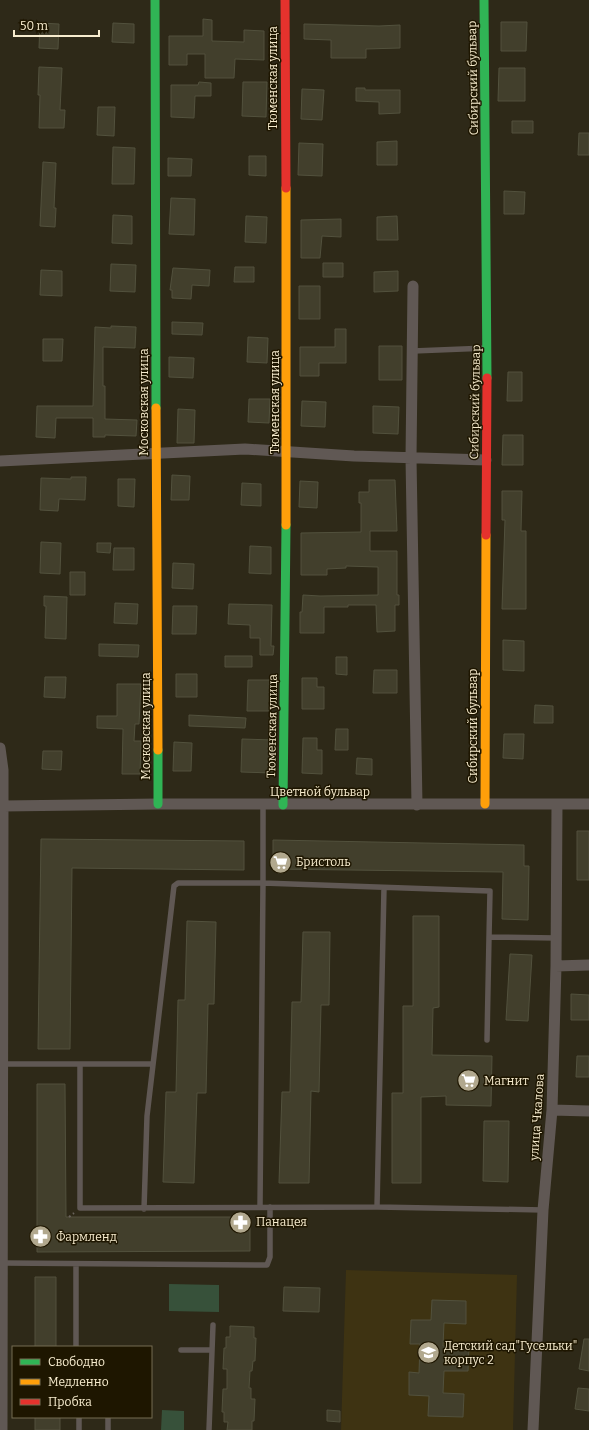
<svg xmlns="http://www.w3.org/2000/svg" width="589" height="1430" font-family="Bitter,serif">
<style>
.built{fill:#3e3312}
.green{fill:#37513a}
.building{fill:#423f2c;stroke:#52513d}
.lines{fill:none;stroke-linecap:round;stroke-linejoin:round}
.path{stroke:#6a645d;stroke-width:2;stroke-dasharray:2 3;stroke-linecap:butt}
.lane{stroke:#605854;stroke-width:5.5}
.street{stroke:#605854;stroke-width:11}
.fast{stroke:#30b455;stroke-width:9}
.slow{stroke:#ff9f0a;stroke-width:9}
.jam{stroke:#e5322d;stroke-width:9}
.labels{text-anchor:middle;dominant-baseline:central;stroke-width:3;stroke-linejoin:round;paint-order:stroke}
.street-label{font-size:12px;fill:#f7ecce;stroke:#1e1600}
.poi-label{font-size:12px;fill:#f7ecce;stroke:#1e1600;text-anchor:start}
</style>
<rect width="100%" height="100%" fill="#2e2918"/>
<path class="built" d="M346,1270L517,1275L513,1430H341Z"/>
<path class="green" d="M169,1284L219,1285V1312L169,1311Z
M162,1410L184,1411V1430H161Z"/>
<path class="building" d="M203,19L212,20V41L244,42V30L264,31V60L235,59L234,78H205V54H187V65H169V36H203Z
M501,22H527L526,51H501Z
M40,23L59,24L58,49L39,48Z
M113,23L134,24V43L112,42Z
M304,24L379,26L400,25V48L366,49V58H331V40L304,39Z
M39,67L62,68L60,110H65L64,128H39L40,95H38Z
M499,68H525V101H498Z
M199,82L211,83V96H195L194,118L171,117V85H198Z
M243,82H267L266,117L242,116Z
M356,88H365V90H400V113L379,114V102L356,101Z
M302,89L324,90L322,120L301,119Z
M98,107H115L114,136L97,135Z
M512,121H533V133H512Z
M579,133H589V155H578Z
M397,141V165H377V142Z
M299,143L323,144L322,176L298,175Z
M113,147L135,148L134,184H112Z
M249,156H266V176L249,175Z
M168,158L192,159L191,176H168Z
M43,162L56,163L54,208H56L55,227L40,226Z
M504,191L525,192L524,214H504Z
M171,198L195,199L194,235L169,234Z
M113,215L132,216V244L112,243Z
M246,216L267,217L266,243L245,242Z
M397,216L398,240H377V217Z
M341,219V237L322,236L320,258H301V220Z
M323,263H343V277H323Z
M111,264L136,265L135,292L110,291Z
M235,267H254V282H234Z
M173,268L210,270L209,286L192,285L191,299L172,298V290H170Z
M41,270L62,271V296L40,295Z
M398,271V291L374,292V272Z
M299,286H320V319H299Z
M172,322L203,323L202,335L172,334Z
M111,326L136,327L135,348L103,347V386H105V419L137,420L136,436L105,435V437H93V418H56L55,438L36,437L37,406H93L95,327L111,328Z
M335,329H346V363H319V376H300V347H335Z
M248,337L268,338L267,363L247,362Z
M43,339H63L62,361H43Z
M379,346H402V380H379Z
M169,357L194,358L193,378L169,377Z
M508,372H522V401H507Z
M249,399H270L269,423L248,422Z
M302,401L326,402L325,427L301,426Z
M373,406L399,407L398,434L373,433Z
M178,409L195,410L194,443H177Z
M503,435H523V465H502Z
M172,475L190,476L189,500H171Z
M71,477H86L85,500L59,499L58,511L40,510L41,478L71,479Z
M118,479H135L134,507L118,506Z
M369,480H395L397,531H370V551H397V595H399V605H395V631L377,632L376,605H348V607H324V633H300V612H302L303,595L320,596L378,595V567L346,566V568L327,569V575H301V533L361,532V503H359V492H369Z
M300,481L318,482L317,508L299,507Z
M242,483L261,484V506L241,505Z
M502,491H522L521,531H526V609H502L505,520H502Z
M41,542L61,543L60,574L40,573Z
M97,543H111L110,553L97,552Z
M250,546L271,547V574L249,573Z
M114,548H134V570H113Z
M173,563L194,564L193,589L172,588Z
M70,572H85V595H70Z
M44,596L67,597L66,639L45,638L46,606H44Z
M115,603L138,604L137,624L114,623Z
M229,604L272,605L271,646H274L273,655H260V638H250V625L228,624Z
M173,606H197L196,634H172Z
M503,640L524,641V671L503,670Z
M99,644L139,645L138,657L99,656Z
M225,656H252V667H225Z
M336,657H347V675L336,674Z
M374,670H397V693H373Z
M176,674H197V697H176Z
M45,677H66L65,698L44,697Z
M302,678H317V687H324V709H302Z
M248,680H270L269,711H247Z
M117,684H141L139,724H135L134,741H141L140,774H122L123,729L97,728V716H117Z
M535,705L553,706V723H534Z
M189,715L246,718L245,728L189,726Z
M336,729H348V750H335Z
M504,734H524L523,759L503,758Z
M303,738H317V750H322V774L302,773Z
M242,739L274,740L272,773L241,772Z
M174,742L192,743L191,771H173Z
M43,751H62L61,770L42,769Z
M357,758L372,759V775L356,774Z
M577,831H589V880H577Z
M41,839L244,841V870L72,868L70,1049H38Z
M273,840L524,845V866H529L528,920L502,919L503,872L273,869Z
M413,916H439V1007L433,1008L432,1055L492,1056L491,1106L446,1105V1096L421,1097V1183H392V1093H403V1006H413Z
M187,921L216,922L214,1004H208L206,1093H197L194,1183L163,1182L166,1092H176L178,1000H185Z
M303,932H330L329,1005H321L319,1092L311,1091L309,1183H279L282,1092H290L292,1002H301Z
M510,954L532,955L528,1021L506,1020Z
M571,994L589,995V1020H571Z
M577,1056H589V1077H576Z
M37,1084H65L66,1217H250V1251L37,1252Z
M484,1121H509L508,1182L483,1181Z
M35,1277H56V1347H35Z
M284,1287L320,1288L319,1312L283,1311Z
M432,1300L466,1301V1324L444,1323L443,1346L469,1347L468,1371H444L443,1393L464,1394L463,1417L428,1416L429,1396L409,1395V1372L419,1373L420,1344H410L411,1320H431Z
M230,1326L254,1327V1338H256L255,1361H253L252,1371H250L249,1388H251V1399H255L254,1421H252V1430H227L228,1422H224V1412H222L223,1389H227V1369H223L224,1348H226V1337H230Z
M584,1339H589V1371L579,1369Z
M578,1388L589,1389V1411L575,1409Z
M327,1410L340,1411V1422L327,1421Z
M35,1417H60V1430H35Z"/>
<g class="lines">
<path class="path" d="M69,1217L74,1213"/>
<path class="lane" d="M413,351L488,348
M487,1040L489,937
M3,1064H153
M80,1064V1208L377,1207L543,1210
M260,1207L263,883V805
M377,1207L384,888
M144,1209L147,1116L174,886L178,883H263L490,891L489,937L556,938
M3,1263L267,1265L270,1257V1207
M76,1347V1264
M181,1350H212
M79,1430V1417
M108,1430V1417
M209,1430L213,1325"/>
<path class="street" d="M413,286L411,458L417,805
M0,461L245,449L354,456L486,460
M0,748L3,770V806L2,1430
M3,806L158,804H589
M556,966L589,965
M552,1110L589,1111
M533,1430L543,1210L552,1110L556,966L557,804"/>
<path class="fast" d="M155,0L156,408
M484,0L487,378
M158,750V804
M283,805L286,525"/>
<path class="slow" d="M286,188V525
M156,408L158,750
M485,804L486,535"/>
<path class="jam" d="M285,0L286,188
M486,535L487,378"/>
</g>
<defs>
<symbol id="supermarket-disc" viewBox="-11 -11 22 22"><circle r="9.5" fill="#b1a88e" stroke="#1e1600"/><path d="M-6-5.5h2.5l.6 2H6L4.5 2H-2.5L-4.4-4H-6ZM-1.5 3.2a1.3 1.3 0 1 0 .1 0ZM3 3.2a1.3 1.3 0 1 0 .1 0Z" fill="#fff"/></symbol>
<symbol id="pharmacy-disc" viewBox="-11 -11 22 22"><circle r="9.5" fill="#b1a88e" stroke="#1e1600"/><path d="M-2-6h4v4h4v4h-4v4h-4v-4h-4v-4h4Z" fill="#fff"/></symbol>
<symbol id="school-disc" viewBox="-11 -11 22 22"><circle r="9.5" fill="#b1a88e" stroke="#1e1600"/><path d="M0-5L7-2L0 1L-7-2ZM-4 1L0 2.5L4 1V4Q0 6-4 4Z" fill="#fff"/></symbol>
</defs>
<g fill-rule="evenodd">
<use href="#supermarket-disc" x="268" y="850" width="25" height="25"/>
<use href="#supermarket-disc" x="456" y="1068" width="25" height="25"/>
<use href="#pharmacy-disc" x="228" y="1210" width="25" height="25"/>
<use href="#pharmacy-disc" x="28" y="1224" width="25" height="25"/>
<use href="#school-disc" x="416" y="1340" width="25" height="25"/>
</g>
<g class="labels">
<g class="street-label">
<text transform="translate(273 78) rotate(-90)">Тюменская улица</text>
<text transform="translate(473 78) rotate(-91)">Сибирский бульвар</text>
<text transform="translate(144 402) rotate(-90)">Московская улица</text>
<text transform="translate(275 402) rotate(-90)">Тюменская улица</text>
<text transform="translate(475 402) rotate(-89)">Сибирский бульвар</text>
<text transform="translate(146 726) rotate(-90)">Московская улица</text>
<text transform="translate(272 726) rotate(-89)">Тюменская улица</text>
<text transform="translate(473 726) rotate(-90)">Сибирский бульвар</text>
<text x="320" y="792">Цветной бульвар</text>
<text transform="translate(537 1117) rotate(-86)">улица Чкалова</text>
</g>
<g class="poi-label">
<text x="296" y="862">Бристоль</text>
<text x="484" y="1081">Магнит</text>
<text x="256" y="1222">Панацея</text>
<text x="56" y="1237">Фармленд</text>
<text x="444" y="1346">Детский сад"Гусельки"<tspan x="444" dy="14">корпус 2</tspan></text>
</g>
</g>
<rect x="12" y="1346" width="140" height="72" fill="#1e1600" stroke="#756c52"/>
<rect x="20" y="1359" width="20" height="6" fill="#30b455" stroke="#756c52"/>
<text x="48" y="1366" font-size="12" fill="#f7ecce">Свободно</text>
<rect x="20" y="1379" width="20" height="6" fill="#ff9f0a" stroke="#756c52"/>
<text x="48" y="1386" font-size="12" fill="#f7ecce">Медленно</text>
<rect x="20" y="1399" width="20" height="6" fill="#e5322d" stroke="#756c52"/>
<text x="48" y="1406" font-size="12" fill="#f7ecce">Пробка</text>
<path d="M14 30v6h85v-6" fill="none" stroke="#f7ecce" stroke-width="2"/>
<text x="20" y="30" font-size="12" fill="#f7ecce" stroke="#1e1600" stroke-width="3" paint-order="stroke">50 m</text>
</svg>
